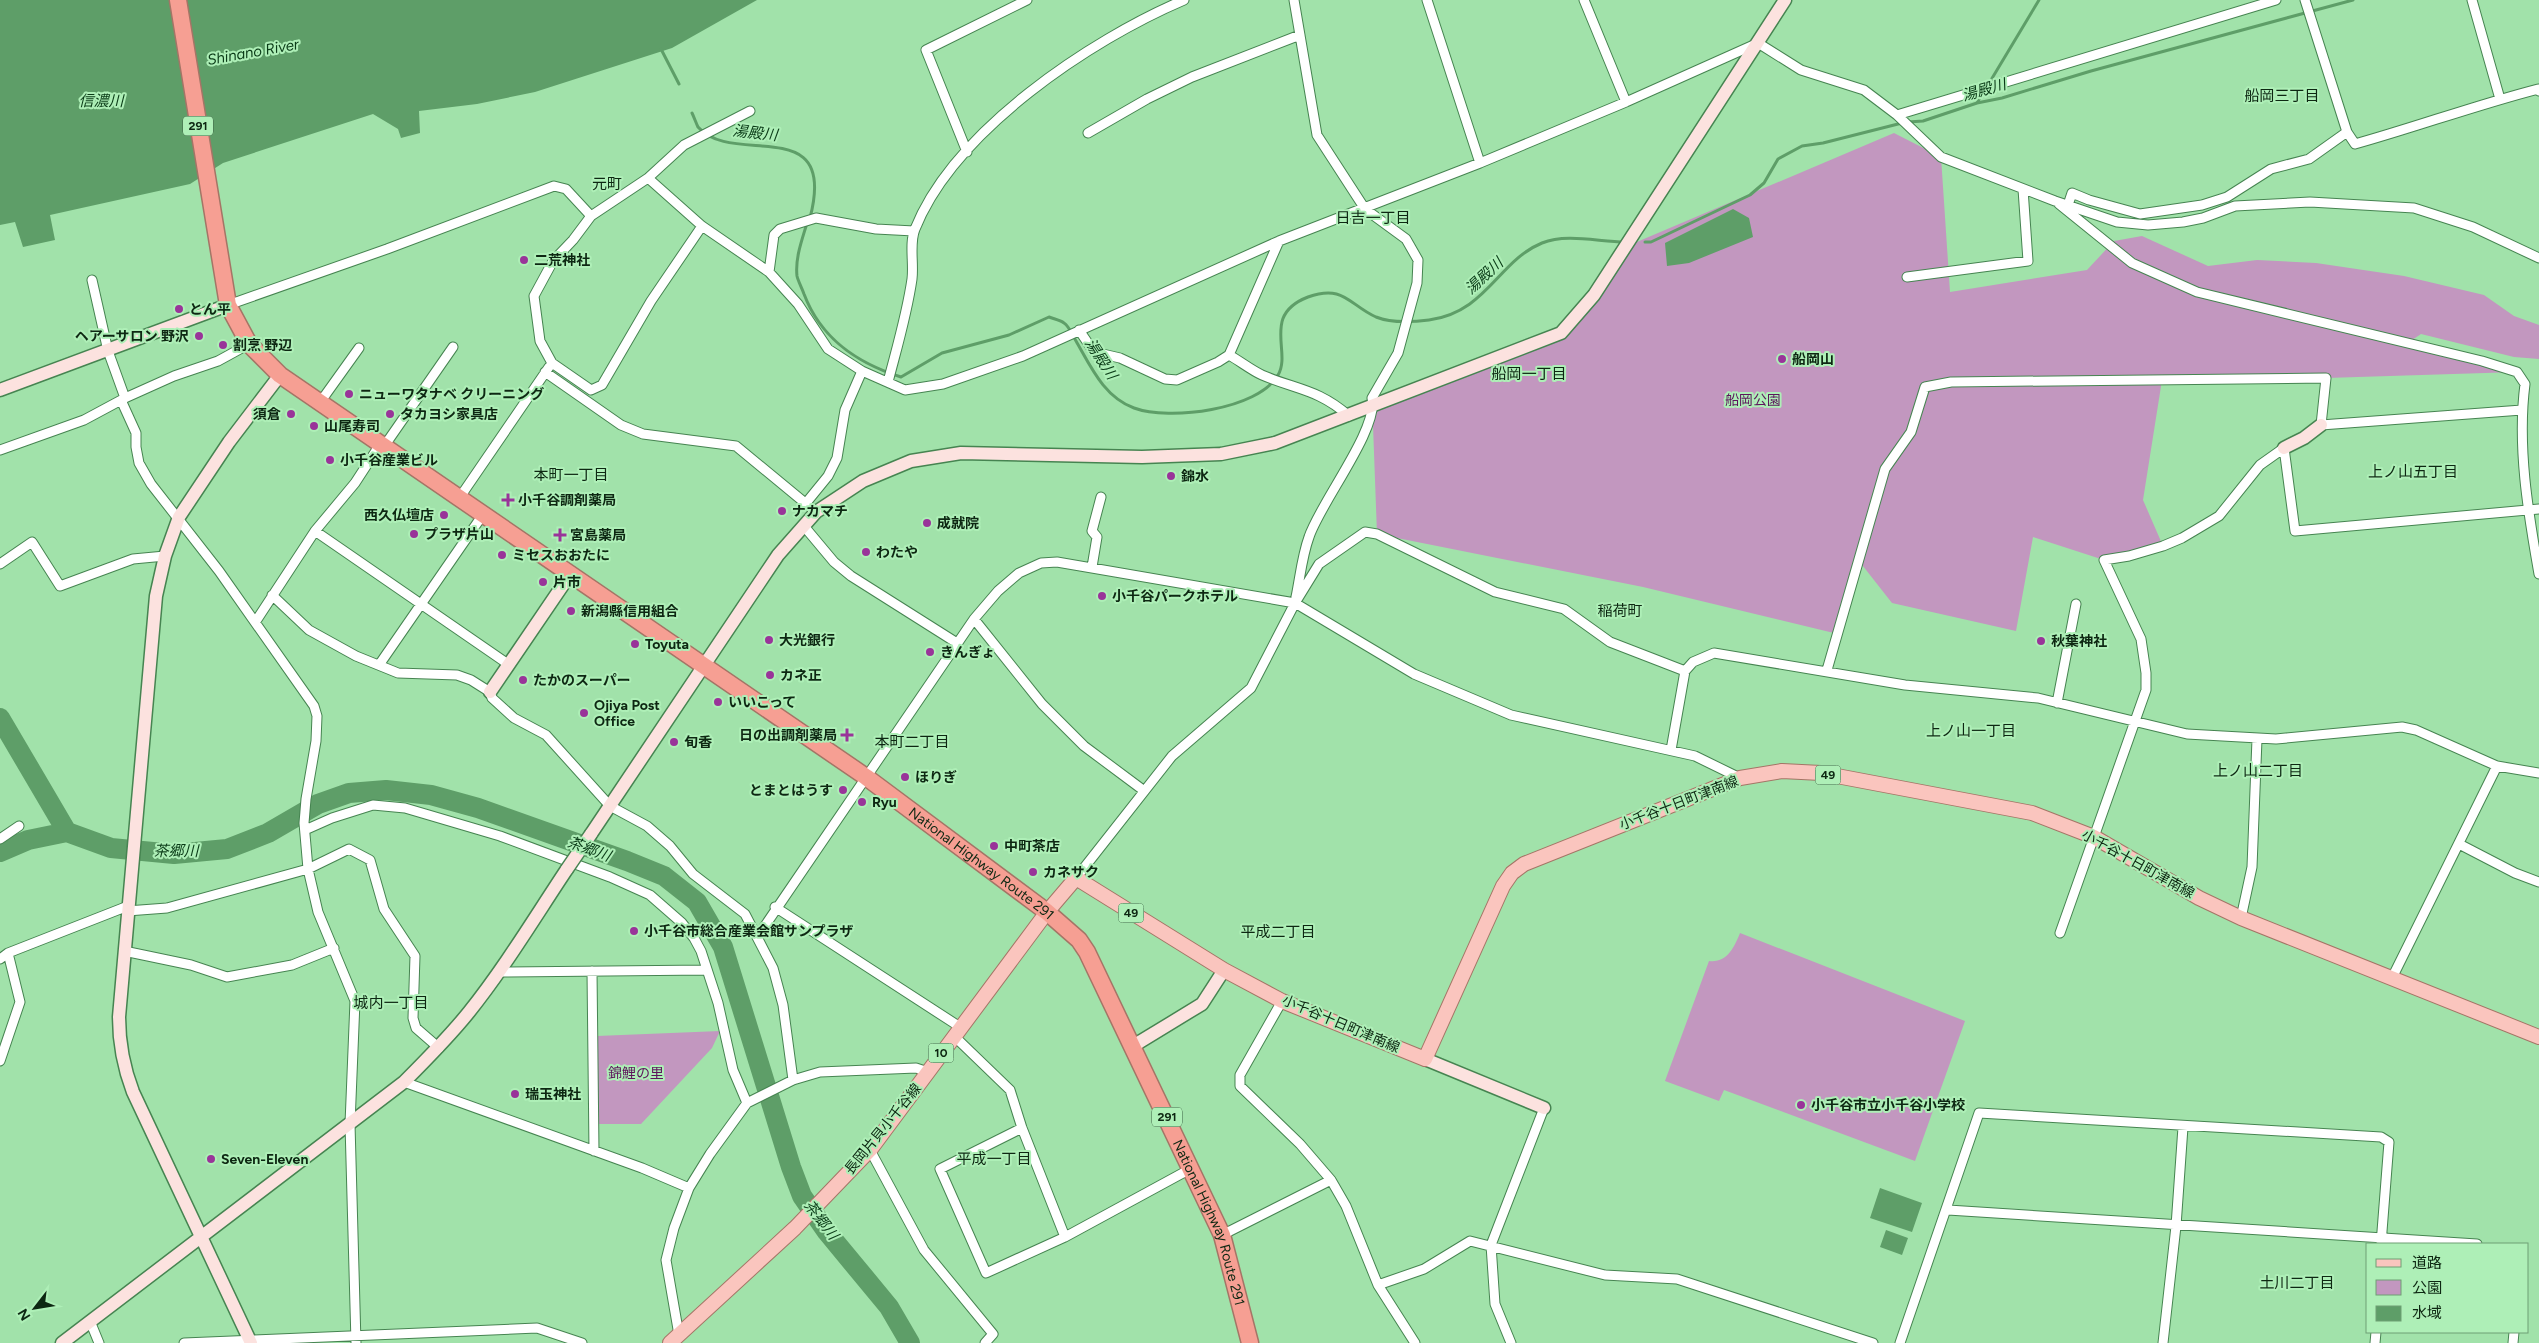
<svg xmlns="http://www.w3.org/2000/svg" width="2539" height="1343" font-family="Figtree,'Noto Sans JP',sans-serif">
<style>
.green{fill:#c297bf}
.water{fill:#5e9e68}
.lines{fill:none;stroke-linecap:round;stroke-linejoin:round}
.stream{stroke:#5e9e68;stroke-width:3}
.river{stroke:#5e9e68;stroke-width:20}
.street-casing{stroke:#468451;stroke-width:11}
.secondary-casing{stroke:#468451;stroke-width:15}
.primary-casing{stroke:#a47566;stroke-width:16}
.highway-casing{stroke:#a47566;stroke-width:19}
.street{stroke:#fff;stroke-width:9}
.secondary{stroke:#fce2df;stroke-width:12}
.primary{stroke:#fac5be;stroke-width:14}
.highway{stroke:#f69f93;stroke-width:16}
.secondary-bridge-casing{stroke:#468451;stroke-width:15;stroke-linecap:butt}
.secondary-bridge{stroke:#fce2df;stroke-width:12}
.poi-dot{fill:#993499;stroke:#aeefb7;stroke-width:2}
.labels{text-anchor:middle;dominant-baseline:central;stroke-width:4;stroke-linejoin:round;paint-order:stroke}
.shield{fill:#aeefb7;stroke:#3d6344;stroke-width:1}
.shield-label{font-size:12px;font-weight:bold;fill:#0d2712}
.poi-label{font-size:14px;font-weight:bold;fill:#0d2712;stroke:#aeefb7;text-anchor:start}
.park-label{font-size:14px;fill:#5d155c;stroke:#aeefb7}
.street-label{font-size:14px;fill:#0d2712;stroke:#aeefb7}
.water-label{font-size:15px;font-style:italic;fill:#0a3b17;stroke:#aeefb7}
.neighbourhood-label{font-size:15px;fill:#0d2712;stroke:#aeefb7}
</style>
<rect width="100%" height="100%" fill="#a1e2aa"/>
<path class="green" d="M1894,133L1941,157L1950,292L2087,270L2114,241L2142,236L2208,266L2257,260L2316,263L2404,276L2484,295L2514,316L2539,325V359L2514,357L2421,334L2406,344L2517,372L2326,378L2162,380L2143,500L2163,546L2104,560L2033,537L2016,631L1892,603L1859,561L1838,634L1643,587L1377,534L1372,398L1561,333L1625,247Z
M1740,933L1965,1021L1915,1161L1724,1090L1719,1101L1665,1081L1709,961C1727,963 1734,948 1740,933Z
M720,1031L712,1048L641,1124H598L597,1036Z"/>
<path class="water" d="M0,0H757L672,48L535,92L477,104L419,111L420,133L401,138L398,129L373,114L223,163L190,184L50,215L55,240L23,247L15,222L0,225Z
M1733,209L1749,218L1753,237L1689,263L1667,266L1665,243Z
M1880,1188L1922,1203L1912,1232L1870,1218Z
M1886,1230L1908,1238L1902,1255L1880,1247Z"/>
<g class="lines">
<path class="stream" d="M661,49L679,84
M1988,85L2039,0
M1977,103L1984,90
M692,113C694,117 696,123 698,127C733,168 838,111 810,218
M1908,122L1923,121L1977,103L2002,98L2091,71L2353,0
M807,223C802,240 795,258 797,276C798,281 802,288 804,294C821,339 857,363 901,377L942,353L1009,335L1049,317C1054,319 1060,320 1064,323C1069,326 1073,336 1076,341C1091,367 1104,397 1134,408C1169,421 1258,410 1278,375C1292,352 1261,315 1308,297C1344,284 1349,305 1376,317C1391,323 1413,322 1429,320C1487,312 1498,261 1542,243C1567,233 1599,242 1625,242
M1645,242H1651L1750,195L1764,183L1778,159L1802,146L1823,143L1902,123"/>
<path class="river" d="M0,718L67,832
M0,852L28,840L67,832L111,848L174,854L227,849L268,833L318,804L349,793L386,790L431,795L478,808L627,861L664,876L697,902L723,947L791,1167L802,1196L827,1232L889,1307L910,1343"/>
<defs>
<path id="street" d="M1294,0L1317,135L1365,209L1406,239L1418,260L1417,283L1398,353L1372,398C1379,429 1320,503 1309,537C1302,556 1300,578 1296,597
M1427,0L1480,163
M1584,0L1626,102
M2305,0L2347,132L2355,144C2416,127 2476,105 2538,89L2539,91
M2472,0L2500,99
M1897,115L2276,0
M1088,133L1147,99L1192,77L1300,35
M967,152L926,50L1027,0
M648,178L684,145L750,111
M2059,204L2132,263L2197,292L2482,361L2517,372L2525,384C2517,446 2528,512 2539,574
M2068,205L2072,193L2089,200L2140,214L2202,205L2227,197L2271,169L2309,159L2347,132
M702,226L651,301L602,385L591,390L552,363L540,341L534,296L553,261L573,240L591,216L648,178L702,226L769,272L798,304L828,349L862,371L905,390L943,384L1023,356L1279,241L1480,163L1626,102L1758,43L1801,70L1864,90L1897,115L1941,157L2055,201L2117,222L2148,225L2183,222L2203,218L2235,206L2310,202L2414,208L2473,227L2539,258
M769,272L774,235L780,229L816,218L876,229L914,231
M1907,277L2028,261L2023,189
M92,280L108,351L125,398
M228,305L387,249L554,186L566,189L591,216
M1079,330L1094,352L1120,358L1165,379L1177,380L1218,362L1229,355L1279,241
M1229,355C1240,361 1251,370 1262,375C1297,390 1318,389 1349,416
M545,372L621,425L643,434L736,446L816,512
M888,382C897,347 907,314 912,279C914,263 909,243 915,229C954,131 1090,40 1184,0
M121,400L136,433V447L139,463L151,484L219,571L314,706L317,716L316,741L306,799L304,823L308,869L318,912L355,1001L350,1124L356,1343
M321,401L359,348
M385,445L453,347
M0,450L84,420L125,398L174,376L218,361L249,344
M460,497L549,367
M806,503L828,476L837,458L845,410L862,371
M803,525L834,562L851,576L957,643
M315,531L508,664
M0,564L32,542L60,586L133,559L165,556
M1092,567L1097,537L1092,531L1101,497
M272,595L309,630L356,656L398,673L457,675L471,680L490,692L492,698L514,718L546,735L610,806L647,826L670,846L693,874L745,914L773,968L783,1005L793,1080
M974,619L1042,704L1084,746L1143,790
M256,621L315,531L355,483L381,443
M379,665L484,513
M1827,670L1885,469L1911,432L1925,387L1951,382L2326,378L2321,425L2522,410
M2057,703L2076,604
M1671,750L1685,671L1693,662L1714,653L1905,685L2038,698L2187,734L2276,739L2402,727L2416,730L2497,766L2539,773
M305,830L332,818L373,805L405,808L500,836L610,877L650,895L682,923L694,938L701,951L718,1003L733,1070L747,1103
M0,839L19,826
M2459,844L2515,873L2539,882
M1076,878L1172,756L1251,688L1295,603L1319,564L1365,532L1377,534L1495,592L1564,609L1610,642L1685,671
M775,907L960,1027
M127,911L167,908L308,869L349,849L370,860L384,909L415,956L413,1018L416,1028L439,1048
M2241,918L2252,867L2257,739
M2060,933L2146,690V673L2141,639L2104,560L2129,556L2163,546L2182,538L2219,516L2260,465L2284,448L2295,531L2539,509
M758,936L974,619L998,591L1019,573L1041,563L1057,562L1295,603L1414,674L1511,715L1695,756L1740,778
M124,951L191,965L227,977L292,965L334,948
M0,959L8,953L128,906
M592,971L594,1151
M499,972L707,970
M2392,978L2497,766
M1282,1001L1240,1075V1086L1300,1144L1331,1180L1346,1206L1378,1285L1415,1343
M953,1035L1010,1090L1022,1128L1065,1237
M0,1061L20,1002L8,953
M404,1082L642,1168L689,1188
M1022,1128L940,1169L986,1273L1065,1237L1192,1168
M870,1150L924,1250L993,1334L985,1343
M1948,1210L2477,1244
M1222,1235L1331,1180
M1378,1285L1424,1269L1470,1241L1605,1275L1677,1279L1873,1343
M90,1321L99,1343
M679,1335L666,1260L674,1228L689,1188L710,1154L747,1103L793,1080L820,1072L916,1068L928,1072
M184,1343L537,1328L582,1343
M1511,1343L1495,1304L1491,1245L1544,1108
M1900,1343L1979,1113L2381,1137L2389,1142L2381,1244
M2163,1343L2176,1226L2183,1127
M2375,1343L2376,1332
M2513,1343L2514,1332"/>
<path id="secondary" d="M0,390L228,305
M2284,448L2304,438L2321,425
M490,692L571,573
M591,834L778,555L816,512L863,481L911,461L961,453L1142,457L1221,454L1275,443L1561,333L1594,295L1785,0
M1133,1046L1202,1004L1224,970
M1425,1059L1544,1108
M62,1343L404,1082C427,1059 449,1037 469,1012C505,967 535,917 567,869
M251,1343L133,1092C123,1066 119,1044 119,1017L156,596L165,556L179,517L229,442L280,375"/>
<path id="primary" d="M670,1343L795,1228L870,1150L1047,912L1076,878L1224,970L1282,1001L1425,1059L1503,886L1512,873L1524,864L1740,778L1782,771L1821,773L2032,813L2094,837L2199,898L2241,918L2539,1037"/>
<g id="highway">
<path id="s1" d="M178,0L228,305L249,344L280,375L866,777L1047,912L1079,940L1087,952L1222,1235L1250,1343"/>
</g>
</defs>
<use href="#street" class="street-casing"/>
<use href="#secondary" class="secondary-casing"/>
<use href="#primary" class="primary-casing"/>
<use href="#highway" class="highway-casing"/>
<use href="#street" class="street"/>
<use href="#secondary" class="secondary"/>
<use href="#primary" class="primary"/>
<use href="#highway" class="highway"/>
<defs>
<path id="secondary-bridge" d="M567,869L591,834"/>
</defs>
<use href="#secondary-bridge" class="secondary-bridge-casing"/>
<use href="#secondary-bridge" class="secondary-bridge"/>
</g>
<g class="poi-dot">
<circle cx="524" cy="260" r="5"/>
<circle cx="179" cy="309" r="5"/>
<circle cx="199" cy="336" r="5"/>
<circle cx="223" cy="345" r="5"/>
<circle cx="1782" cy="359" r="5"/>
<circle cx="349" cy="394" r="5"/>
<circle cx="291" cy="414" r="5"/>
<circle cx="390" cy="414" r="5"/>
<circle cx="314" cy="426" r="5"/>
<circle cx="330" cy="460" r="5"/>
<circle cx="1171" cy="476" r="5"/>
<path d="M505.5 492.5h5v5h5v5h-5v5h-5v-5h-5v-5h5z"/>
<circle cx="782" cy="511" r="5"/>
<circle cx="444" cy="515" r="5"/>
<circle cx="927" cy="523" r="5"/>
<circle cx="414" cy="534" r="5"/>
<path d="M557.5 527.5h5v5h5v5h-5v5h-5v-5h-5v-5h5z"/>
<circle cx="866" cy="552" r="5"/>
<circle cx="502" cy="555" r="5"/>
<circle cx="543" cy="582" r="5"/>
<circle cx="1102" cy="596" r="5"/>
<circle cx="571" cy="611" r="5"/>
<circle cx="769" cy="640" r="5"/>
<circle cx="2041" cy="641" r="5"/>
<circle cx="635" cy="644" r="5"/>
<circle cx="930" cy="652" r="5"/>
<circle cx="770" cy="675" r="5"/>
<circle cx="523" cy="680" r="5"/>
<circle cx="718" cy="702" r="5"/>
<circle cx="584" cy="713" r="5"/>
<path d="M844.5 727.5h5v5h5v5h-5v5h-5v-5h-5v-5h5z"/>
<circle cx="674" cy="742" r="5"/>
<circle cx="905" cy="777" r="5"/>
<circle cx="843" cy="790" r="5"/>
<circle cx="862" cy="802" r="5"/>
<circle cx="994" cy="846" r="5"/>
<circle cx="1033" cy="872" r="5"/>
<circle cx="634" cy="931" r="5"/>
<circle cx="515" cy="1094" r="5"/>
<circle cx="1801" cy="1105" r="5"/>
<circle cx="211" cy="1159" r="5"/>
</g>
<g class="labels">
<g class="shield">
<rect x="183" y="116.5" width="30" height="19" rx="4"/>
<rect x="1815.5" y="765.5" width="25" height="19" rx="4"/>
<rect x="1118.5" y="903.5" width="25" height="19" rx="4"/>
<rect x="928.5" y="1043.5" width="25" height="19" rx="4"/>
<rect x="1152" y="1107.5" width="30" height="19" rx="4"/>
</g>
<g class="shield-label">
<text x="198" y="126">291</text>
<text x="1828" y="775">49</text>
<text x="1131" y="913">49</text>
<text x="941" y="1053">10</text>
<text x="1167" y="1117">291</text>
</g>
<g class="poi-label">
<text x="534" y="260">二荒神社</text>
<text x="189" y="309">とん平</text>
<text x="189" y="336" text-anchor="end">ヘアーサロン 野沢</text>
<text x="233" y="345">割烹 野辺</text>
<text x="1792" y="359">船岡山</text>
<text x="359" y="394">ニューワタナベ クリーニング</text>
<text x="281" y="414" text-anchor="end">須倉</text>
<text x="400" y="414">タカヨシ家具店</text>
<text x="324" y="426">山尾寿司</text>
<text x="340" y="460">小千谷産業ビル</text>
<text x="1181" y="476">錦水</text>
<text x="518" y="500">小千谷調剤薬局</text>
<text x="792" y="511">ナカマチ</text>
<text x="434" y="515" text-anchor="end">西久仏壇店</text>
<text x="937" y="523">成就院</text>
<text x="424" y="534">プラザ片山</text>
<text x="570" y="535">宮島薬局</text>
<text x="876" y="552">わたや</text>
<text x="512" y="555">ミセスおおたに</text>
<text x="553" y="582">片市</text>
<text x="1112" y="596">小千谷パークホテル</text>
<text x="581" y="611">新潟縣信用組合</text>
<text x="779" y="640">大光銀行</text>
<text x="2051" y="641">秋葉神社</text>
<text x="645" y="644">Toyuta</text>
<text x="940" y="652">きんぎょ</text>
<text x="780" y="675">カネ正</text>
<text x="533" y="680">たかのスーパー</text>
<text x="728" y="702">いいこって</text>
<text x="594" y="705">Ojiya Post<tspan x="594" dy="16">Office</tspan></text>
<text x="837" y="735" text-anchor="end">日の出調剤薬局</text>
<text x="684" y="742">旬香</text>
<text x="915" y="777">ほりぎ</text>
<text x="833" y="790" text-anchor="end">とまとはうす</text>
<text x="872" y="802">Ryu</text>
<text x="1004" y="846">中町茶店</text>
<text x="1043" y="872">カネサク</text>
<text x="644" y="931">小千谷市総合産業会館サンプラザ</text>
<text x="525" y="1094">瑞玉神社</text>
<text x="1811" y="1105">小千谷市立小千谷小学校</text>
<text x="221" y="1159">Seven-Eleven</text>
</g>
<g class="park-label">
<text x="1753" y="400">船岡公園</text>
<text x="636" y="1073">錦鯉の里</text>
</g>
<g class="street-label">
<text transform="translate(1679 803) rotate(-21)">小千谷十日町津南線</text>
<text stroke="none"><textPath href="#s1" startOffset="1252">National Highway Route 291</textPath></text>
<text transform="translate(2138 864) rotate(29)">小千谷十日町津南線</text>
<text transform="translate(1341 1024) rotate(23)">小千谷十日町津南線</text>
<text transform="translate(883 1129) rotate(-51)">長岡片貝小千谷線</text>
<text stroke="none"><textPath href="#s1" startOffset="1688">National Highway Route 291</textPath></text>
</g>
<g class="water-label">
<text transform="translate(253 52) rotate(-10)">Shinano River</text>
<text transform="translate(1984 90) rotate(-16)">湯殿川</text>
<text x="101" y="101">信濃川</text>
<text transform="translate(755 133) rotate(6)">湯殿川</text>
<text transform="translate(1484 276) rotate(-43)">湯殿川</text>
<text transform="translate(1101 359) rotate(57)">湯殿川</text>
<text transform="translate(589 849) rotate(20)">茶郷川</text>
<text x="176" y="851">茶郷川</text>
<text transform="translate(821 1220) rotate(52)">茶郷川</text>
</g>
<g class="neighbourhood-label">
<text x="2282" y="96">船岡三丁目</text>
<text x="607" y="184">元町</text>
<text x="1373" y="218">日吉一丁目</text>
<text x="1529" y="374">船岡一丁目</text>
<text x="2413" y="472">上ノ山五丁目</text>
<text x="571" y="475">本町一丁目</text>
<text x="1620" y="611">稲荷町</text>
<text x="1971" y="731">上ノ山一丁目</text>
<text x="912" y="742">本町二丁目</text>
<text x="2258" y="771">上ノ山二丁目</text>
<text x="1278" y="932">平成二丁目</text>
<text x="391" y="1003">城内一丁目</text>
<text x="994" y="1159">平成一丁目</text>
<text x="2297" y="1283">土川二丁目</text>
</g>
</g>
<rect x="2366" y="1243" width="162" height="90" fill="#aeefb7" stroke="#6e9f75"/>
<rect x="2376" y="1259" width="25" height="8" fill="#fac5be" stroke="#6e9f75"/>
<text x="2412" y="1268" font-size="15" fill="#0d2712">道路</text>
<rect x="2376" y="1280" width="25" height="15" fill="#c297bf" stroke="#6e9f75"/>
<text x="2412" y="1293" font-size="15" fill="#0d2712">公園</text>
<rect x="2376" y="1306" width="25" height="15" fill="#5e9e68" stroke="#6e9f75"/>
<text x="2412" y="1318" font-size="15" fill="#0d2712">水域</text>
<g transform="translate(35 1308) rotate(239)" stroke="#aeefb7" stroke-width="4" paint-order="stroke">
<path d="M0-4L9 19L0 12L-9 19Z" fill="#0d2712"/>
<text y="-8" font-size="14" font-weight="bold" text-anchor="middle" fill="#0d2712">N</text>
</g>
</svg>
